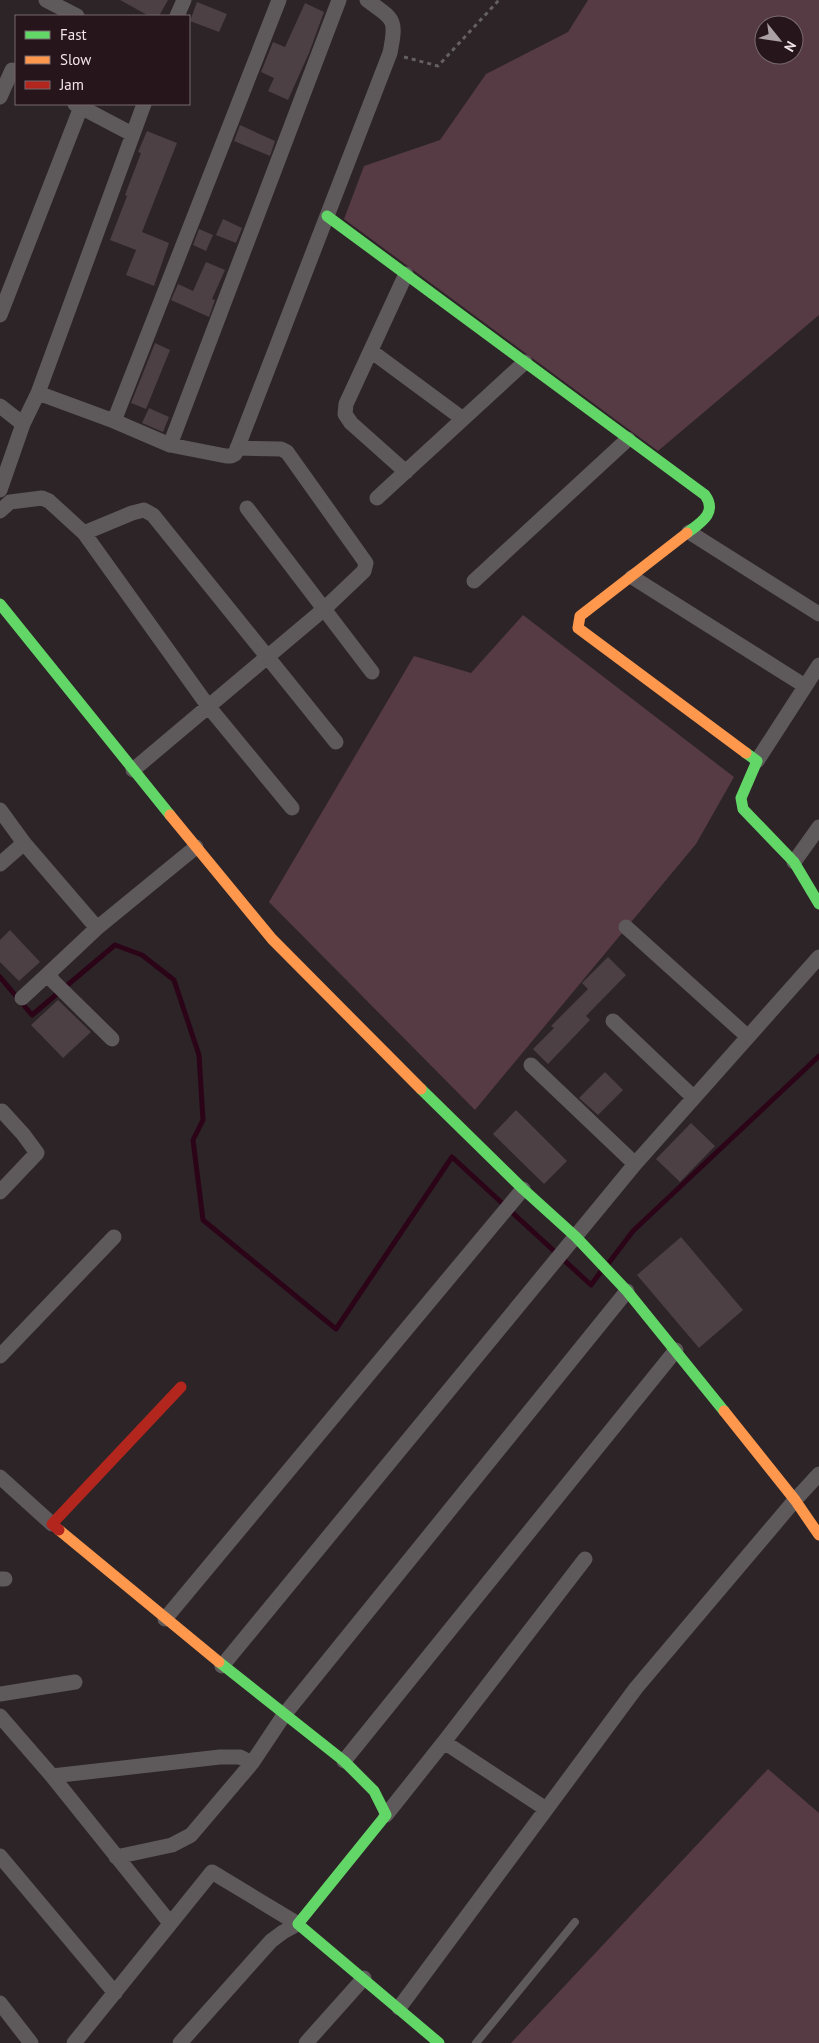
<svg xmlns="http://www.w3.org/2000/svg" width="819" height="2043" font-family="'PT Sans',sans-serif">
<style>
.green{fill:#563a44;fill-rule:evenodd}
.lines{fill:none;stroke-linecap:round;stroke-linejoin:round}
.stream{stroke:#2c0418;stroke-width:5}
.building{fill:#4c4045}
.path{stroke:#646062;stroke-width:3;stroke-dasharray:4 4;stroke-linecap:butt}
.lane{stroke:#5e595a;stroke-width:8}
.street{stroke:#5e595a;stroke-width:15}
.fast{stroke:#63d668;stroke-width:11}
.slow{stroke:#ff974d;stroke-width:11}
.jam{stroke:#b3261e;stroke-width:11}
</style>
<rect width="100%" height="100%" fill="#2c2427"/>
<path class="green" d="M588,0H819V315L658,451L344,219L364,166L440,140L486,74L568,32ZM764,25H794V55H764Z
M523,615L734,777L696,844L475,1110L269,902L414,656L471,673Z
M768,1769L819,1813V2043H511Z"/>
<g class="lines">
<path class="stream" d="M0,977L32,1015L115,945L142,955L174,980L199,1055L203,1120L193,1140L203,1220L336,1329L452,1157L591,1285L602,1270
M608,1264L633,1231L819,1056"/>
</g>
<path class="building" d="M120,0H168L159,16H149Z
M197,2L227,14L219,32L190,21Z
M305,3L324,12L309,53L288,100L268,91L274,78L261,72L273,42L285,47Z
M240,125L275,141L270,156L234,141Z
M147,131L177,143L142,232L169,243L154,286L126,275L136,250L110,240L127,196L125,195L141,153L138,152Z
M223,219L242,228L236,243L216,235Z
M199,229L213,235L206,251L193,245Z
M206,262L225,270L212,299L215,300L209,317L171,300L178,284L193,291Z
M155,343L170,350L146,409L131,403Z
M149,408L169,417L163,432L142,423Z
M10,930L40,962L19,981L0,962V940Z
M608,957L626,975L586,1016L590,1020L548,1064L533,1049L554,1028L551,1026L588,989L582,983Z
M58,1000L91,1032L63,1058L31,1025Z
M605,1072L623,1090L598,1115L579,1098Z
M516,1110L567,1161L544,1184L493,1134Z
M691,1123L715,1146L680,1182L656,1159Z
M681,1237L743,1310L699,1348L637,1275Z"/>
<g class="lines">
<path class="path" d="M404,57L438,66L499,0"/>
<path class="lane" d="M476,2043L575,1922"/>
<path class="street" d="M46,0L77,16
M177,16L184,0
M0,97L12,70
M75,104L132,134
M406,274L346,404L345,414L351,423L406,472
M0,315L81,107
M371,351L463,419
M38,393L144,104
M0,406L23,424L0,490
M114,421L279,0
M23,424L38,393L114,421L170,445L226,456H231L235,454L390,53C397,18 394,20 367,0
M170,445L339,0
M377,498L525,362
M247,508L372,672
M0,511L10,502L42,498L49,501L84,533L132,513L144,510L153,515L336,742
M689,532L819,614
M84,533L208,706L292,808
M632,577L805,686
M474,581L628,439
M757,761L819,665
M133,770L323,610L364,571L366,563L287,452L281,449L237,448
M0,810L24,843L97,928L196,847
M794,862L819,827
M0,864L24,843
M626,927L747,1036
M97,928L48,974L54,982L112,1039
M22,998L48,974
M613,1021L693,1097
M531,1065L635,1164
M0,1192L37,1153L23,1134L2,1111
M0,1356L114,1237
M0,1477L52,1524
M0,1579H5
M165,1619L523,1189
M222,1666L635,1164L819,957
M0,1694L75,1682
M0,1716L52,1776L170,1923
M444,1742L585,1559
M344,1761L676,1350
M52,1776L220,1757H240L252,1763
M386,1815L444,1742L546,1809
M0,1856L115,1993
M116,1857L172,1845L191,1835L252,1763L284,1715L627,1291
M0,2003L31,2043
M399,2008L636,1688L795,1500L819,1474
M74,2043L212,1872L298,1924
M180,2043L271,1941L283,1932L298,1924
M306,2043L364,1978"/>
<path class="fast" d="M327,216L705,495C718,513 700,523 687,533
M0,604L170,815
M746,753L757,761L741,798L743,809L794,862L819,904
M421,1089L523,1189L576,1237L627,1291L724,1411
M219,1662L344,1761L374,1791L386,1815L298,1924L439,2043"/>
<path class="slow" d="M687,533L580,616L578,628L746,753
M170,815L272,939L421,1089
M724,1411L795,1500L819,1535
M59,1530L219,1662"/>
<path class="jam" d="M59,1530L52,1524L181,1387"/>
</g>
<rect x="15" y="15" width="175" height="90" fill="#26161c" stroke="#77696e"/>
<rect x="25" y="31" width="25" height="8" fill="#63d668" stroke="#77696e"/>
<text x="60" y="40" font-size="15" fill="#f1e5e9">Fast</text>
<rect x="25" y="56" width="25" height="8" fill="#ff974d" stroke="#77696e"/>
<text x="60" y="65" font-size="15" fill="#f1e5e9">Slow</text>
<rect x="25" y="81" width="25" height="8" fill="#b3261e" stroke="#77696e"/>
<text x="60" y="90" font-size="15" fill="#f1e5e9">Jam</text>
<g transform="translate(779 40) rotate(120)"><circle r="24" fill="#26161c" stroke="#77696e"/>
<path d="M0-4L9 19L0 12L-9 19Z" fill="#aca1a5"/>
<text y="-8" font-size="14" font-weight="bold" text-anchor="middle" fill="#f1e5e9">N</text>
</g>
</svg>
